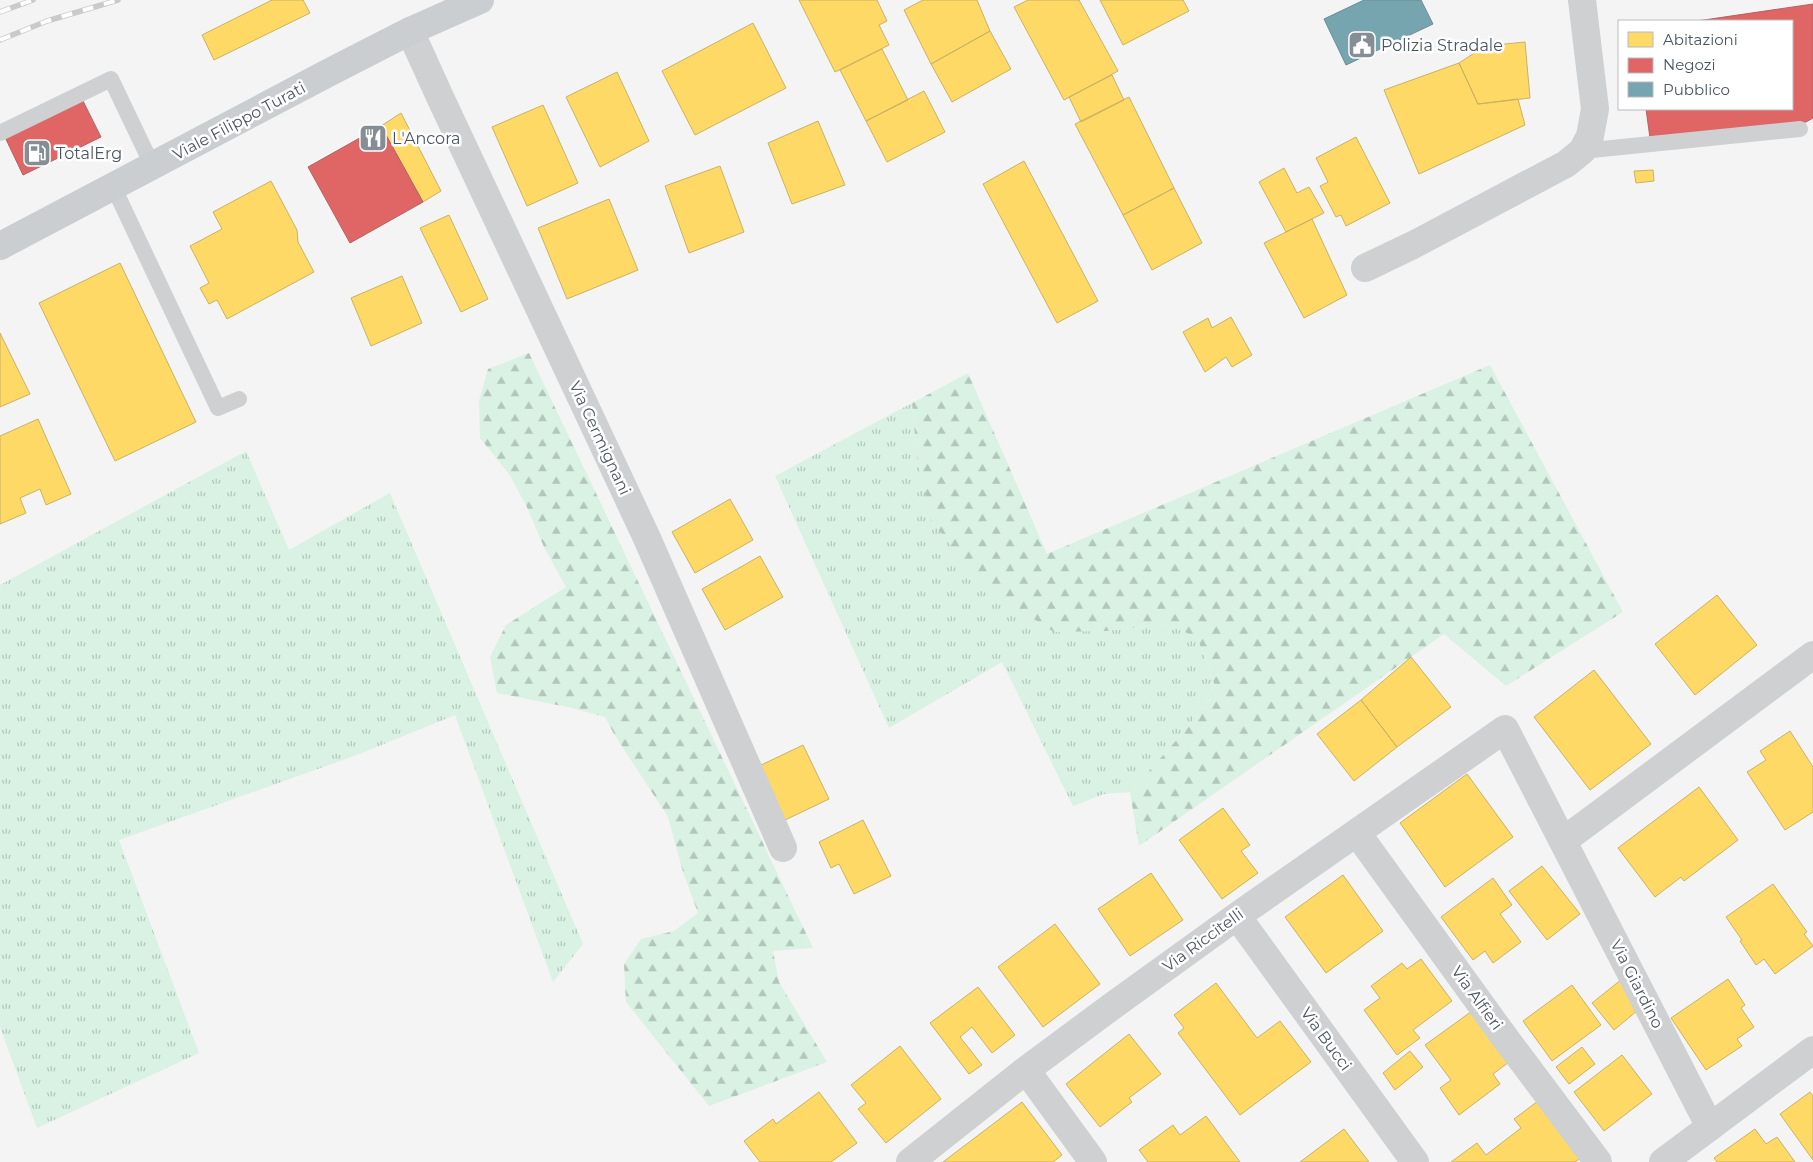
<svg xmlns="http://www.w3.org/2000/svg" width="1813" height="1162" font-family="Montserrat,sans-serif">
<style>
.grass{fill:url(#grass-tufts)}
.forest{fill:url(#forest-firs)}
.homes{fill:#ffd966;stroke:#c9b264}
.shops{fill:#e06666;stroke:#b36164}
.public{fill:#76a5af;stroke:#698d98}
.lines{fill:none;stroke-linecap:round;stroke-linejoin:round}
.service{stroke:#ced0d2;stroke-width:16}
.minor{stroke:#ced0d2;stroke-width:28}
.tertiary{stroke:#ced0d2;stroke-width:28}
.primary{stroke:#caced1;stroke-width:28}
.rail-casing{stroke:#c9cacc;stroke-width:5.5}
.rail{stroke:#fff;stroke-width:4;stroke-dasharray:11;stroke-linecap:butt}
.labels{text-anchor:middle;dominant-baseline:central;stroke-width:5;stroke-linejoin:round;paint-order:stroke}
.poi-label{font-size:16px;fill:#4a5661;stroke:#fff;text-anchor:start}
.street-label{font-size:16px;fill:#4a5661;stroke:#fff}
</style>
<defs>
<pattern id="grass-tufts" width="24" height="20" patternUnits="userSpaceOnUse" patternTransform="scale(1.25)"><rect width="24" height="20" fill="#d9f2e3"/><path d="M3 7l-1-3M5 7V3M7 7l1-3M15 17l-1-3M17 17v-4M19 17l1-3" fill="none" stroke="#b2c7bb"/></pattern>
<pattern id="forest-firs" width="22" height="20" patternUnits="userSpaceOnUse" patternTransform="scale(1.25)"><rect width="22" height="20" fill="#d9f2e3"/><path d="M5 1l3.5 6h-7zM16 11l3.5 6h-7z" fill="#b2c7bb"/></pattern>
</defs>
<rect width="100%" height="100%" fill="#f4f4f4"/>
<path class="grass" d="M912,403L917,458L1106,631L1164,624L1197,637L1215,686L1190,725L1130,792L1104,794L1073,806L1002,662L889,728L775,476Z
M246,451L289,550L390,493L583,944L553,982L455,715L357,755L119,840L199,1053L37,1128L0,1027V585Z"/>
<path class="forest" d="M529,353L813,948L773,951L779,982L827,1062L709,1106L626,1002L624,964L641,939L674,931L698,913L683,872L668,817L614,734L605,717L572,708L497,693L490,657L506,625L566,587L544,547L526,505L509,474L480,438L479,401L488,369Z
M1490,365L1623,612L1506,686L1444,634L1139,846L1130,792L1190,725L1215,686L1197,637L1164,624L1106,631L1054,632L989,590L931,521L917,458L912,403L968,373L1047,554Z"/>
<path class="homes" d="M272,0H303L310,13L214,60L202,35Z
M799,0H877L887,21L879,25L889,45L835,72Z
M923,0H977L990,31L931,64L904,10Z
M1028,0H1079L1118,71L1064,100L1014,7Z
M1100,0H1183L1189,11L1123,45Z
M753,23L786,88L695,135L662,71Z
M990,31L1011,69L952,102L931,64Z
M1525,42L1530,98L1478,104L1459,63L1485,46Z
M882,49L908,100L866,121L840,70Z
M1459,63L1478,104L1518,99L1525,125L1419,174L1384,90Z
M617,72L649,141L600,167L566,97Z
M1112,75L1124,100L1081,122L1069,97Z
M924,91L945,132L887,162L866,121Z
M1129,97L1174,188L1123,215L1075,124Z
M543,105L578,183L527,206L492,127Z
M401,113L441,191L423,202L381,126Z
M818,121L845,185L792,204L768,143Z
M1356,137L1390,203L1346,226L1341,215L1336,217L1320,186L1328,182L1316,158Z
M1024,161L1098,301L1057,323L983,184Z
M720,166L744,232L689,253L665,186Z
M1284,168L1297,193L1309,187L1324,213L1286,232L1259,182Z
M1653,170L1654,181L1636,183L1634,171Z
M271,181L297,230L298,242L314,272L227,319L217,300L209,304L200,288L209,283L190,246L222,229L213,212Z
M1174,188L1202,243L1152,270L1123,215Z
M609,199L638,270L567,299L538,228Z
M449,215L488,299L461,312L420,228Z
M1312,219L1347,295L1304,318L1264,243Z
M120,263L196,422L115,461L39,303Z
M402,276L422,323L371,346L351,298Z
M1231,317L1252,355L1232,367L1226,357L1205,372L1183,332L1208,318L1212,328Z
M0,333L30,394L0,407Z
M38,419L71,494L46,505L40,489L20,498L26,513L0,524V436Z
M730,499L753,540L695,573L672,532Z
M760,556L783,597L725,630L702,589Z
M1717,595L1757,645L1695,695L1655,644Z
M1411,657L1451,707L1397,747L1361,700Z
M1594,670L1651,744L1590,790L1534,717Z
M1361,700L1397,747L1354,781L1317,734Z
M1790,731L1813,767V812L1785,830L1747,772L1766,760L1760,751Z
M803,745L829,799L783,821L757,767Z
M1467,774L1513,837L1445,887L1400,823Z
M1699,787L1738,840L1684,881L1681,877L1655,897L1618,848Z
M1223,808L1250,845L1241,851L1258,873L1222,899L1179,840Z
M863,820L891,876L854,894L839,864L831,868L819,842Z
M1542,866L1580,914L1547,940L1509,891Z
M1151,873L1183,920L1130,956L1098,909Z
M1343,875L1383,931L1326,973L1285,917Z
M1493,878L1512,905L1500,914L1521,942L1493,963L1485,951L1473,960L1441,917Z
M1773,884L1807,932L1804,934L1813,946L1775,974L1764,959L1756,965L1740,941L1742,940L1726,917Z
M1055,924L1100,984L1043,1027L998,967Z
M1421,959L1452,1001L1413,1030L1420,1038L1397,1055L1364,1010L1380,998L1371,986L1402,963L1407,969Z
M1622,979L1643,1006L1614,1030L1592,1003Z
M1728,979L1745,1005L1741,1008L1754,1027L1737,1039L1742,1046L1706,1070L1671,1018Z
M1216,983L1257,1038L1280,1021L1311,1062L1240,1115L1178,1033L1184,1028L1174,1015Z
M1572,985L1601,1025L1552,1061L1523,1021Z
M978,987L1015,1035L992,1053L972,1027L960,1037L982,1065L969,1074L930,1023Z
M1472,1011L1509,1062L1493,1074L1500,1084L1459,1115L1440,1088L1451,1080L1425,1045Z
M1129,1034L1161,1074L1129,1098L1132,1102L1100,1127L1066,1084Z
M900,1046L941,1099L886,1143L858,1109L866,1103L851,1085Z
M1582,1047L1595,1064L1569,1084L1556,1067Z
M1410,1051L1423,1067L1395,1090L1383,1073Z
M1622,1055L1652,1094L1604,1131L1574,1092Z
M819,1092L857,1143L831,1162H760L744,1141L773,1119L776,1124Z
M1810,1092L1813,1096V1160L1780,1114Z
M1538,1101L1581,1158L1575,1162H1451L1477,1143L1486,1155L1521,1128L1514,1119Z
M1022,1102L1062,1155L1053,1162H943Z
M1206,1116L1240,1162H1148L1139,1150L1173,1125L1180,1135Z
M1344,1129L1369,1162H1300Z
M1755,1129L1766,1144L1777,1137L1795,1162H1717L1714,1158Z"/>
<path class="shops" d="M1813,4V118L1806,122L1650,138L1646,109H1792V21H1697Z
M80,95L101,137L23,175L3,133Z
M381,126L423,202L350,243L308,167Z"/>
<path class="public" d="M1364,0H1421L1433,24L1346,65L1324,19Z"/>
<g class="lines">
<path class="service" d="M0,133L111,79L153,167
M1582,151L1800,129
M113,186L218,408L239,399"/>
<path class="minor" d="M410,31L440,97L646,536L783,848
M1365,268L1413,245L1566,164L1582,151L1590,136L1595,109L1582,0
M1357,833L1500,1031L1598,1162
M1563,841L1813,655
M1237,916L1415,1162
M1026,1070L1093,1162
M910,1162L1026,1070L1111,1007L1237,916L1505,729L1710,1127"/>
<path class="tertiary" d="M1663,1162L1813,1050"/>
<path class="primary" d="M0,246L328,73L410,31L480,0"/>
<defs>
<path id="rail" d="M0,12L33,0
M0,40L47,21L118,0"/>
</defs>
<use href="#rail" class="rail-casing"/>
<use href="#rail" class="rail"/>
</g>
<defs>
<symbol id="civic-square" viewBox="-11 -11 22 22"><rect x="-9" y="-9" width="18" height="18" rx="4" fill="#868d94" stroke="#fff"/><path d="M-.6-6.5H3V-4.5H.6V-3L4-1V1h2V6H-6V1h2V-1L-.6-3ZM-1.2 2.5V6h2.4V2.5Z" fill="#fff"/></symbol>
<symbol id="restaurant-square" viewBox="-11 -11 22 22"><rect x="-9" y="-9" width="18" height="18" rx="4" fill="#868d94" stroke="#fff"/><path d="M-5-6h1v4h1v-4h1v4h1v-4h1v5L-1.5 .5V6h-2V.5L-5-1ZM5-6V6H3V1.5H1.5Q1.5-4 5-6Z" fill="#fff"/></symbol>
<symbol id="fuel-square" viewBox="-11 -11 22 22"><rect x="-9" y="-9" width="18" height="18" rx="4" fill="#868d94" stroke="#fff"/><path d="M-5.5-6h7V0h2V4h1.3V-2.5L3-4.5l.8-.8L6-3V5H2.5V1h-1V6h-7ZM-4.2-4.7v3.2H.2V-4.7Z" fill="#fff"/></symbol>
</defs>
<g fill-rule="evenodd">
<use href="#civic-square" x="1346" y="29" width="32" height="32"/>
<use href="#restaurant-square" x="357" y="122" width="32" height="32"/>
<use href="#fuel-square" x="21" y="137" width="32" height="32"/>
</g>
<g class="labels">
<g class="poi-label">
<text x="1381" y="45">Polizia Stradale</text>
<text x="392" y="138">L'Ancora</text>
<text x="56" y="153">TotalErg</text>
</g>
<g class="street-label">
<text transform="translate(239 121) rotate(-28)">Viale Filippo Turati</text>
<text transform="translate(600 438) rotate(65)">Via Cermignani</text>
<text transform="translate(1203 940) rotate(-36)">Via Riccitelli</text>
<text transform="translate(1637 984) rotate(63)">Via Giardino</text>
<text transform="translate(1477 998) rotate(54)">Via Alfieri</text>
<text transform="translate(1326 1039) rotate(54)">Via Bucci</text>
</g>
</g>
<rect x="1618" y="20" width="175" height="90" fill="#ffffff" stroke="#b7bbc0"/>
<rect x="1628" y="32" width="25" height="15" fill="#ffd966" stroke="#b7bbc0"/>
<text x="1663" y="45" font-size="15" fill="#4a5661">Abitazioni</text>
<rect x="1628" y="58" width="25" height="15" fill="#e06666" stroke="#b7bbc0"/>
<text x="1663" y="70" font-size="15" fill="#4a5661">Negozi</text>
<rect x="1628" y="82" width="25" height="15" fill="#76a5af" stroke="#b7bbc0"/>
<text x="1663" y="95" font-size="15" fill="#4a5661">Pubblico</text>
</svg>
